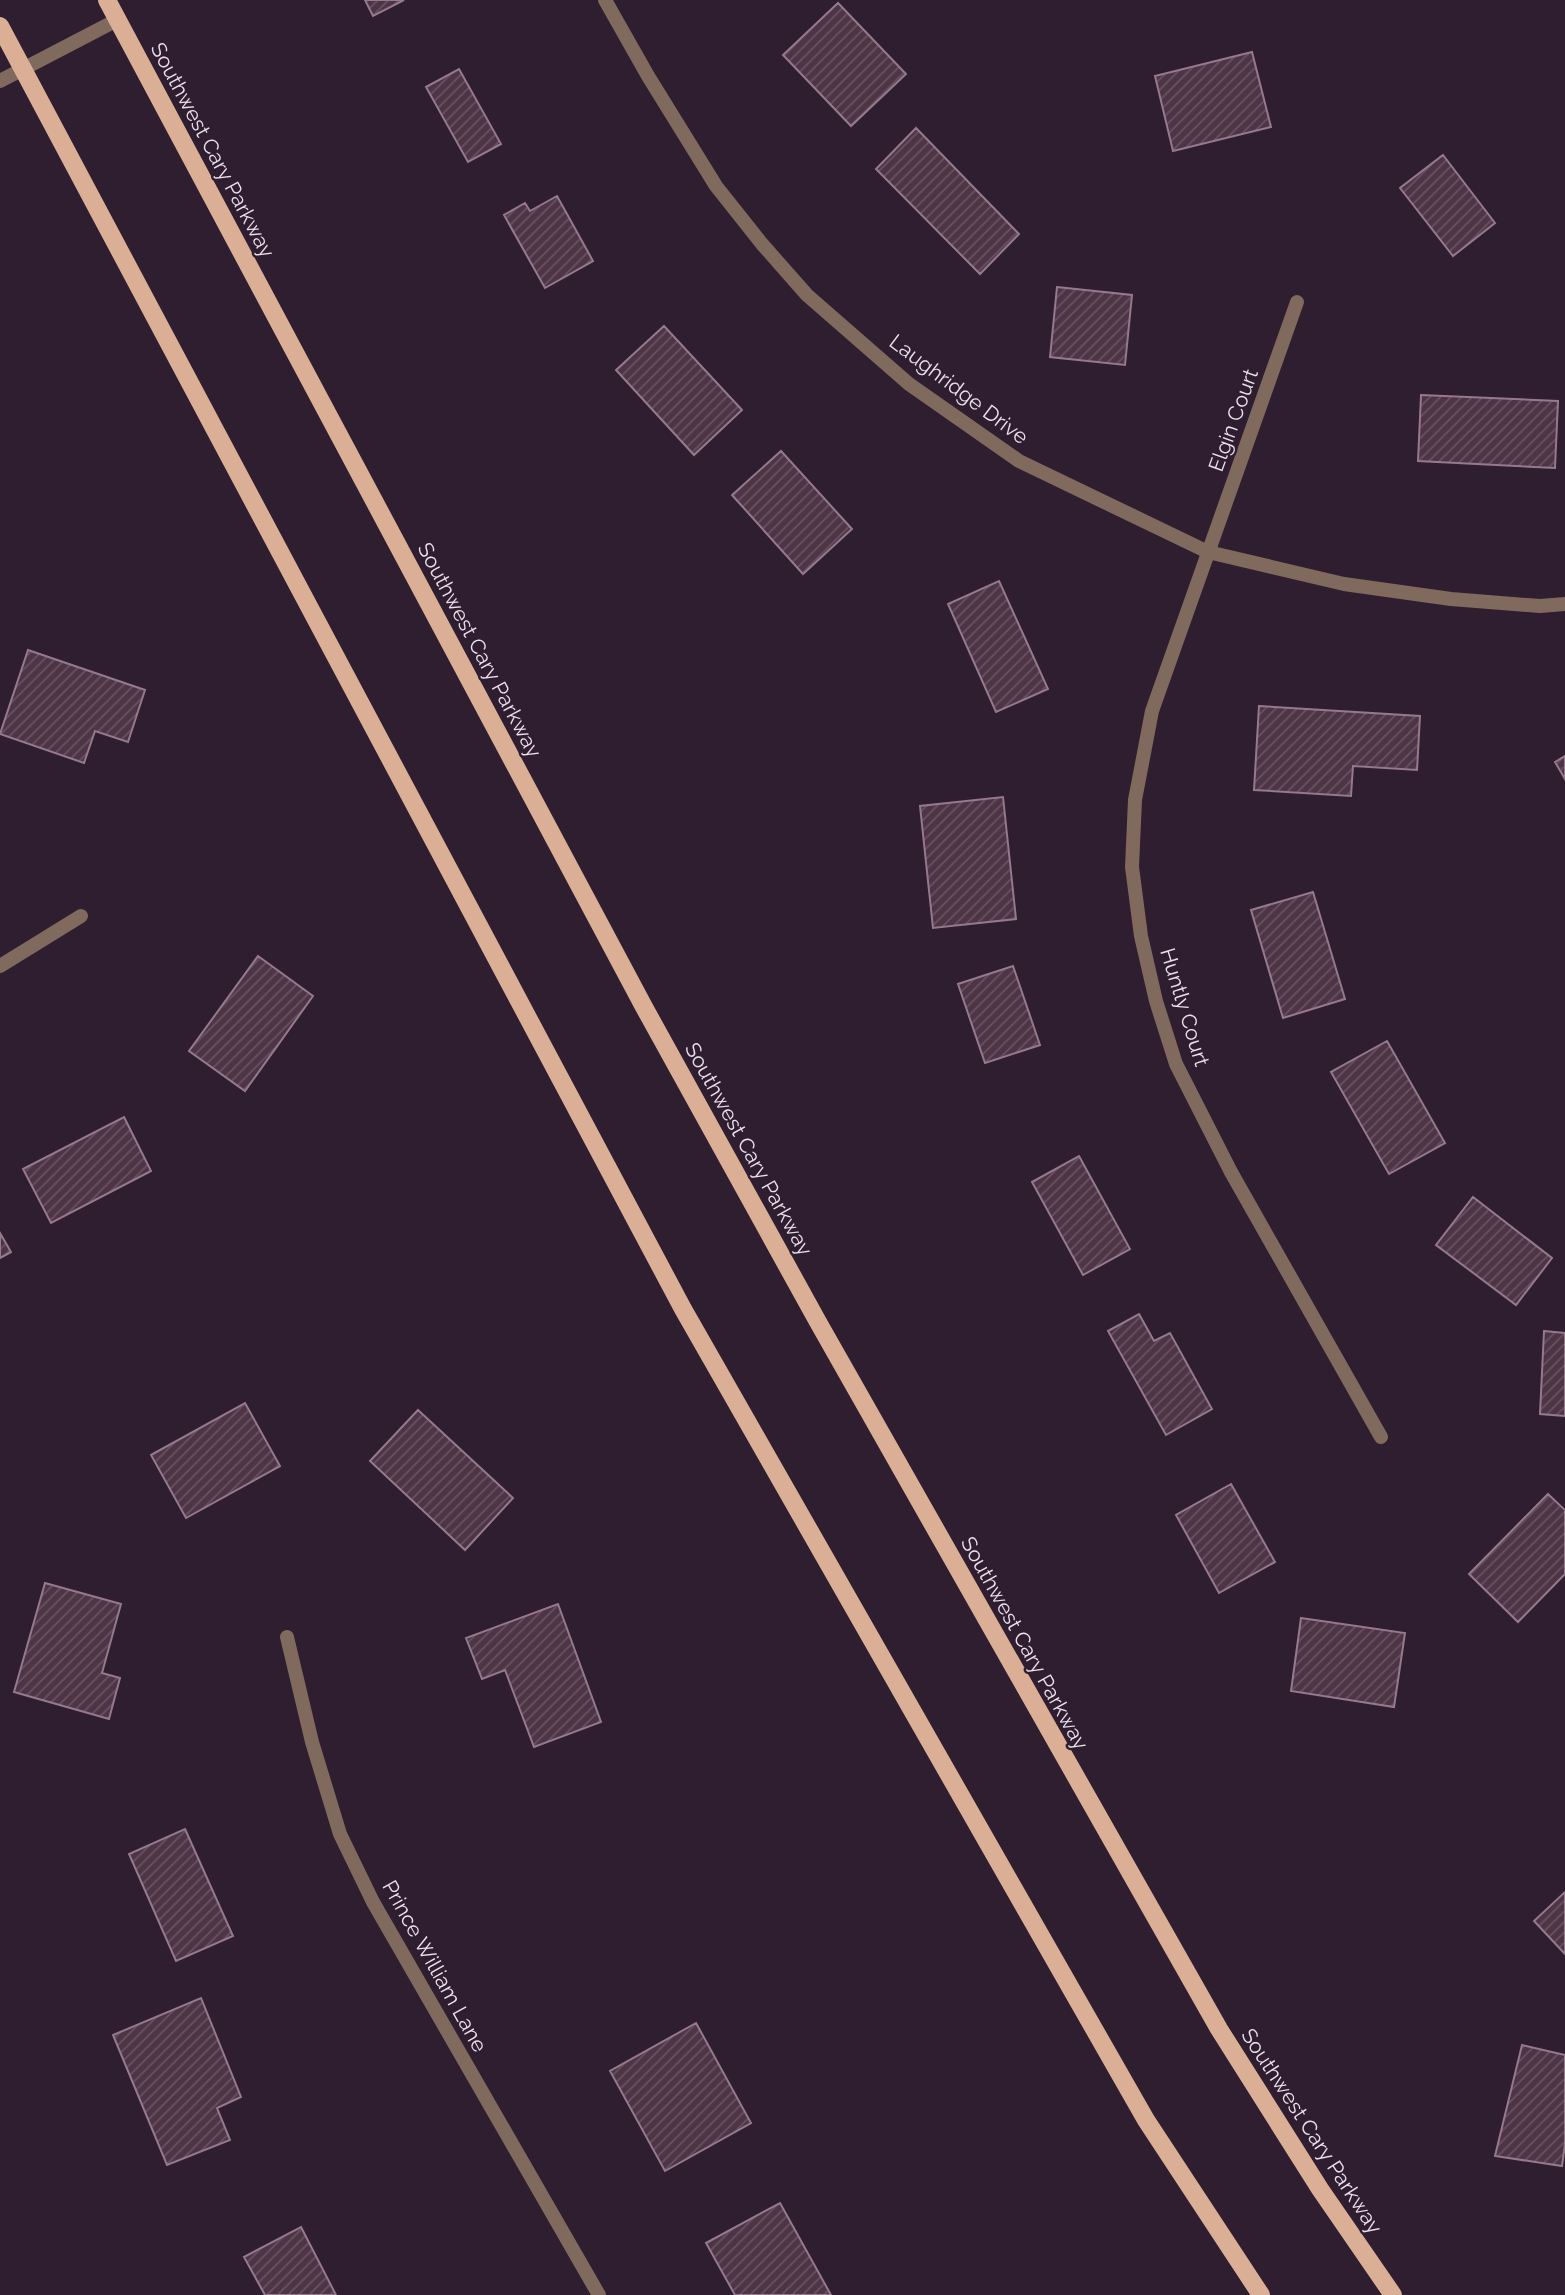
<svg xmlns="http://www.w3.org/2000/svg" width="1565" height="2295" font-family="Raleway,sans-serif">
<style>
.building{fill:url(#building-hatch);stroke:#95798c;stroke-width:2}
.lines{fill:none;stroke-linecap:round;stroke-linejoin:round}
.street{stroke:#7f6a5d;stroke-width:14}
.primary{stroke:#daaf95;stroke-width:18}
.labels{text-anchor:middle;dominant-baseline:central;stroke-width:5;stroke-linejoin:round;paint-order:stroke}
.street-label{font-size:21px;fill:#ece0ed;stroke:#2f1d30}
</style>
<defs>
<pattern id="building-hatch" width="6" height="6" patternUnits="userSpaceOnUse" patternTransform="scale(1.75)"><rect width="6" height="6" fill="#4e3546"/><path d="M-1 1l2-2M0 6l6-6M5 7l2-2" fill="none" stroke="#685261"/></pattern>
</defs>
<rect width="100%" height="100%" fill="#2f1d30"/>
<path class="building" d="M365,0H404L373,16Z
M838,3L906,74L851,126L783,55Z
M1252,52L1271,127L1173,151L1155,76Z
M459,69L501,144L468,162L426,87Z
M916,128L1019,234L980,274L876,169Z
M1443,155L1495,223L1453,256L1400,188Z
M557,196L593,261L545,288L504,215L525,203L530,211Z
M1057,287L1132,295L1125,365L1050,357Z
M664,326L742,410L694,455L616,370Z
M1421,395L1558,401L1555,468L1418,461Z
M781,451L852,529L803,574L732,495Z
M999,581L1048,689L996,712L948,604Z
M28,650L145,690L128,742L95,731L84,763L0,734Z
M1259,706L1420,716L1417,770L1353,766L1351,796L1254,790Z
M1565,756V779L1555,762Z
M1003,797L1016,919L933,928L920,806Z
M1313,892L1345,999L1283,1018L1251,910Z
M258,956L313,996L245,1091L189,1051Z
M1013,966L1040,1045L985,1063L958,984Z
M1387,1041L1445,1143L1389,1174L1331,1072Z
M124,1117L151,1171L51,1223L23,1169Z
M1079,1156L1130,1249L1083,1275L1032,1182Z
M1473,1197L1552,1258L1516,1305L1436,1245Z
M0,1233L11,1252L0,1258Z
M1139,1314L1154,1341L1170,1333L1212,1409L1166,1435L1108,1331Z
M1544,1331L1565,1333V1416L1540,1414Z
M245,1403L280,1466L186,1518L151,1455Z
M418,1410L513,1498L465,1550L370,1461Z
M1231,1484L1275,1562L1219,1593L1176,1515Z
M1548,1494L1565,1510V1574L1518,1622L1469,1574Z
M45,1583L121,1604L102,1673L120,1678L109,1719L14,1692Z
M558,1604L601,1722L534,1747L505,1670L482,1679L466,1638Z
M1301,1618L1405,1633L1394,1707L1291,1691Z
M185,1829L233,1936L176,1961L129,1854Z
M1565,1892V1954L1534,1921Z
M201,1998L241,2097L217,2108L230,2140L167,2165L113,2035Z
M696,2023L751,2123L665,2171L610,2071Z
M1522,2045L1565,2055V2144L1562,2166L1495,2156Z
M780,2203L831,2295H735L706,2243Z
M301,2227L336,2295H265L244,2257Z"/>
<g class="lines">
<path class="street" d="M605,0L648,76L716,186L762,244L807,295L909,384L1019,461L1208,552L1344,584L1451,599L1540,606L1565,604
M0,81L117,20
M1297,302L1152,711L1135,800L1132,867L1141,936L1156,1001L1176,1064L1231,1172L1381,1437
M0,966L81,916
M287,1637L312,1742L340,1834L373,1902L599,2295"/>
<path class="primary" d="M107,0L644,1007L818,1322L1219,2029L1320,2189L1393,2295
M0,26L683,1309L1146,2120L1261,2295"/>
</g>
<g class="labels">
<g class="street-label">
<text transform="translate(213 150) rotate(62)">Southwest Cary Parkway</text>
<text transform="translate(959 389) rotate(37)">Laughridge Drive</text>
<text transform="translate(1233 420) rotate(-70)">Elgin Court</text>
<text transform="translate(480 650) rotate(62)">Southwest Cary Parkway</text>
<text transform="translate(1185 1007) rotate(73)">Huntly Court</text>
<text transform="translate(749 1149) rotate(61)">Southwest Cary Parkway</text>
<text transform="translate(1025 1643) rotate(61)">Southwest Cary Parkway</text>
<text transform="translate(435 1966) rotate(61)">Prince William Lane</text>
<text transform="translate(1312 2131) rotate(57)">Southwest Cary Parkway</text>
</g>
</g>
</svg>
